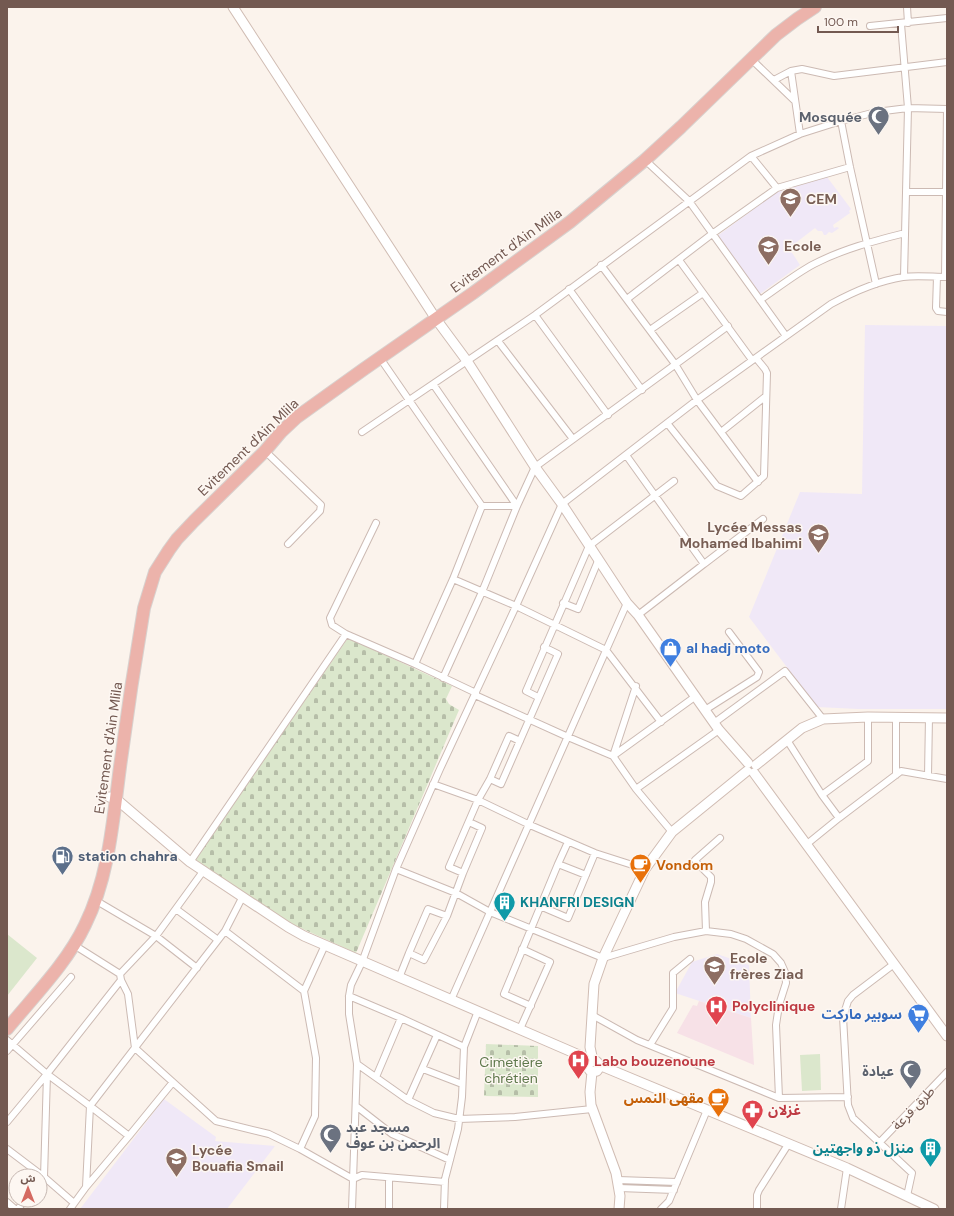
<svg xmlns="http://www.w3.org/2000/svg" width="954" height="1216" font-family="'DM Sans','Noto Sans Arabic',sans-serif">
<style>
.education{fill:#f0e8f7}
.medical{fill:#f7e1e7}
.cemetery{fill:url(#cemetery-stones)}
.pitch{fill:#dbe7cc}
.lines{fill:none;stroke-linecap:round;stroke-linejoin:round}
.street-casing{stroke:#ccbab3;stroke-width:8}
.secondary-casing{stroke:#d0bcb3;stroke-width:11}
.highway-casing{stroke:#d8d1ce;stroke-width:14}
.street{stroke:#fff;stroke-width:6}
.secondary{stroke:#fff;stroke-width:9}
.highway{stroke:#ecb3ab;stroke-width:12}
.labels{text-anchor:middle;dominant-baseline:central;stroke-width:3;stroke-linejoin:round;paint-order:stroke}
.worship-label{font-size:14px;font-weight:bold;fill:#5b616d;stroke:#fdf7f2;text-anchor:end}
.education-label{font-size:14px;font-weight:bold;fill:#785e54;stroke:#fdf7f2;text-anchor:start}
.street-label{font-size:14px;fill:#735951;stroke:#fdf7f2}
.shop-label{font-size:14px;font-weight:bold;fill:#366cbe;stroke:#fdf7f2;text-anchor:start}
.service-label{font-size:14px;font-weight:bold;fill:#4e5e75;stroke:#fdf7f2;text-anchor:start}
.food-label{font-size:14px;font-weight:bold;fill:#c56008;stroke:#fdf7f2;text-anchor:start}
.culture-label{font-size:14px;font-weight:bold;fill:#0d838f;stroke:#fdf7f2;text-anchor:start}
.health-label{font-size:14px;font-weight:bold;fill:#be3a42;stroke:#fdf7f2;text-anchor:start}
.park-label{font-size:14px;fill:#5e784b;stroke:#fdf7f2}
</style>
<defs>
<pattern id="cemetery-stones" width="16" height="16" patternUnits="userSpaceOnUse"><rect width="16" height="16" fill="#dbe7cc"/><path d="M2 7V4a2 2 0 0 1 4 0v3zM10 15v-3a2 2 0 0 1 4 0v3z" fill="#b6bea8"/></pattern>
</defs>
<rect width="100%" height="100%" fill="#fbf3ec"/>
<path class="education" d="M827,177L851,209L849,211L850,213L833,225L834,228L837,227L839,228L838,229L832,233L829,232L826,235H824L822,231H818L815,228L789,248L800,265L760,294L716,237L777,192Z
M865,325L947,326V709H858L817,707L749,617L800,492L862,494Z
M717,954L749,965L751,1018L675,993L692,962Z
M164,1099L216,1137L215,1141L275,1146L227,1209H80Z"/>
<path class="medical" d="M699,1001L751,1018L754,1065L677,1033L693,1005L697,1006Z"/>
<path class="cemetery" d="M348,638L452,686L446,699L449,704L459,710L356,953L283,920L194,861Z
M486,1044L538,1046V1097L484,1096Z"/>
<path class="pitch" d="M7,934L37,958L7,996Z
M820,1054L821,1090L802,1091L800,1055Z"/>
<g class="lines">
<defs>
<path id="street" d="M907,7L908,23
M901,24L908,108L904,277
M870,26L947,18
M750,58L795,101
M791,71L800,134
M774,80L791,71L802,69L834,76L947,62
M841,121L850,167L876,284
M751,156L777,188L850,167
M645,160L689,201L786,336
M906,192H946
M679,260L752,360
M601,265L675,364L697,400L758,482
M937,277L936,308L938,311L947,312
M945,277L947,109
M569,289L642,390
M627,299L712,234L777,188
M760,300C778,288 795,274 814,264C843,249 874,241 905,233
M535,315L608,415
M650,330L703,293
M498,341L573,439
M380,358L482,506
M667,423L717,486L741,496L764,476L767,373L765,369L756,358
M362,432L535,315L751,156L800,134L841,121L876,112L908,108L947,109
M721,432L766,396
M265,451L321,505L320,511L288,544
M626,455L704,564L763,519
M376,523L330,618L332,625L346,634L415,664L476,693
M453,579L516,606L606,650L661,722
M563,603L578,609L598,561
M638,615L704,564
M415,664L453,579L482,506H517L433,384
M443,678L482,592L517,506L535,467L728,326
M475,695L568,737L613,756L636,686
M538,697L526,691L589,546L674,481
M705,710L757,677L759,672L729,632
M896,717V775
M714,723L785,671L823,719
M787,740L822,795L839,818
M928,776L929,717
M490,779L501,784L558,654L544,647
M433,784L478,800L530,825L595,853L645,869
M636,789L719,730
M822,795L868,761V717
M672,832L636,789L613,756L696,696
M568,842L558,864L586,875
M807,844L839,818L901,771L947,779
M190,862L346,634
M396,869L456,893L490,912L603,958L674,937L706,931L731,934L746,939L773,954L781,963L785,972L786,983L779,1005L776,1025L779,1098
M463,873L449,867L478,800L490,779L509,736L520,741
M95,900L156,936L197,968
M540,906L568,918L595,853
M176,909L218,940
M225,931L304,991L325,945
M706,931L705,902L711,882V877L697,863L695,860L720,838
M74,945L120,974L121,980L128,994L135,1048L216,1121L269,1134L300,1149L353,1179L362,1175L445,1182
M409,953L428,909L447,916
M894,964L853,995L848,1001L843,1017L848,1105L853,1118L912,1173L907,1196
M120,974L156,936L204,870
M399,978L409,953L424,960L447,916L463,873L482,828L469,822
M349,996L401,1018L464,1047
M451,1000L627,603
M531,1006L504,994L558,864
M592,1015L637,1040L779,1098L848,1097
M520,1029L550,962L522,949
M7,1040L47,1074L121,980
M650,1045L673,1008V973L690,959
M7,1051L71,977
M357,1064L408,1100L434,1113L459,1119L515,1117L592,1109
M423,1069L462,1084
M47,1074L90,1106L225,931L243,896
M47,1074L44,1177L74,1203
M376,1077L401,1018
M408,1100L437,1035
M356,1106L392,1134L450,1160
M7,1122L47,1074
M879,1143L947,1072
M7,1149L44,1177L40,1182
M300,1149L315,1116L316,1058L304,991
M618,1180L677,1182
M86,1187L129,1136
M619,1188L674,1190
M7,1202L15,1209
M18,1209L25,1200
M70,1209L86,1187L90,1106L129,1136L173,1082
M352,1209L357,1064L349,1014V996L351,985L362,962L396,869L440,769L516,606L562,504L697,400L831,304C853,292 877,281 903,277C917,275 933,277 947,277
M389,1209V1178
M444,1209L445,1179L458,1129L462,1097L464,1047L478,1011
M661,1209L669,1201L707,1110
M757,1209V1195L759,1190L789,1143
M841,1209L847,1168"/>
<path id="secondary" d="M233,7L436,319L467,361L535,467L562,504L627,603L638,615L719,730L748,763
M756,765L802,728L823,719L868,717L947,718
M754,773L947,1036
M109,797L115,798L190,862L288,927L304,936L579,1055L590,1062
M593,1061L590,1047L594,984L603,958L645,869L672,832L747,771
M599,1065L847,1168L934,1209
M592,1072L597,1071L599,1068V1064L596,1061L590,1062C587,1066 588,1070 592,1072L590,1092L591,1105L616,1173L620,1196L619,1209"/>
<path id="highway" d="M7,1029C34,996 67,963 85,925C109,877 113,820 120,767C127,714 135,661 144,608L155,572L169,550L177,539L194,521L265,451L281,432L297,417L364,369L473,293L570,222L645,160L681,127L776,35L797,19L815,7"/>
</defs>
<use href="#street" class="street-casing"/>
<use href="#secondary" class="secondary-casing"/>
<use href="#highway" class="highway-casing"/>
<use href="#street" class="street"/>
<use href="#secondary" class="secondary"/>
<use href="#highway" class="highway"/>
</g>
<defs>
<symbol id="mosque-pin" viewBox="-11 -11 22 30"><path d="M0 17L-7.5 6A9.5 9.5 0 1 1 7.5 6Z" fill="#6b7280" stroke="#fdf7f2"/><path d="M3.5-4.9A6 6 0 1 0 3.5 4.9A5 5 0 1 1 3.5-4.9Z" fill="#fff"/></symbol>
<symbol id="school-pin" viewBox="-11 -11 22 30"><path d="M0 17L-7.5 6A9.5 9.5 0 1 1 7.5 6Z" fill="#8d6e63" stroke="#fdf7f2"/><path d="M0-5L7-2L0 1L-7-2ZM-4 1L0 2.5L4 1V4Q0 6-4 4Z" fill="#fff"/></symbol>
<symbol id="shop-pin" viewBox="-11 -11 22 30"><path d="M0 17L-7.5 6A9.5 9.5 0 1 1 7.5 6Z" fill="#3f7fe0" stroke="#fdf7f2"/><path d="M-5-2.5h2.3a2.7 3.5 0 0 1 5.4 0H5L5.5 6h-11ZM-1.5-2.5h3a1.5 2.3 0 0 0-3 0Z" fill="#fff"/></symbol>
<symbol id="fuel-pin" viewBox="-11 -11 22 30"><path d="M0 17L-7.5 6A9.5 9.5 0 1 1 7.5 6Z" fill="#5c6f8a" stroke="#fdf7f2"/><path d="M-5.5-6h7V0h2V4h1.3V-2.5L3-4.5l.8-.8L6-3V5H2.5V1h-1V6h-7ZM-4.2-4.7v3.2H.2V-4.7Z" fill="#fff"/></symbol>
<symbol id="cafe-pin" viewBox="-11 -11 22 30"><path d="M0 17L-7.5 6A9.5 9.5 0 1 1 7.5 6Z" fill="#e8710a" stroke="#fdf7f2"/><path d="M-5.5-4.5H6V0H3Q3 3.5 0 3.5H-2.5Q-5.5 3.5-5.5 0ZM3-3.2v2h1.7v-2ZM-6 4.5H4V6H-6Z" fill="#fff"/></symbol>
<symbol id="building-pin" viewBox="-11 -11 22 30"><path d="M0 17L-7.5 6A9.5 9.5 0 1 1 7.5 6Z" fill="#0f9aa8" stroke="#fdf7f2"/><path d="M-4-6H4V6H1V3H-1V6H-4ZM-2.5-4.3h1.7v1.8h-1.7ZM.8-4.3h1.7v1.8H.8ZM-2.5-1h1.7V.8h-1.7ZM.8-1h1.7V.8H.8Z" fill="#fff"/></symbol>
<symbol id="hospital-pin" viewBox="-11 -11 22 30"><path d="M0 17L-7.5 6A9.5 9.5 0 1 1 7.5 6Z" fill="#e0444e" stroke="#fdf7f2"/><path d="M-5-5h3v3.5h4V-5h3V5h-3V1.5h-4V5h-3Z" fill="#fff"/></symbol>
<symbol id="supermarket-pin" viewBox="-11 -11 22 30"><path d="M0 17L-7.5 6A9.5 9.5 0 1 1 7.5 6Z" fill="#3f7fe0" stroke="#fdf7f2"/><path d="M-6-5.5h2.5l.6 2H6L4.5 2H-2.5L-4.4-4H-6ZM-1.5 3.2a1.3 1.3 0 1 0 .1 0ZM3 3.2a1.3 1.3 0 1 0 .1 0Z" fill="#fff"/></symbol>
<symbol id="pharmacy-pin" viewBox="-11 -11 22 30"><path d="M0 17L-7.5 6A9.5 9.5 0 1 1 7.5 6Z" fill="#e0444e" stroke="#fdf7f2"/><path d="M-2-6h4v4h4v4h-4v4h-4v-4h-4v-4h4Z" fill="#fff"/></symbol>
</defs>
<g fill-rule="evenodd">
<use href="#mosque-pin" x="866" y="104" width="25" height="34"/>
<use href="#school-pin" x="778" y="186" width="25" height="34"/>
<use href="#school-pin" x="756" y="234" width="25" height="34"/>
<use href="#school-pin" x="806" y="522" width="25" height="34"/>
<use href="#shop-pin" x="658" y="636" width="25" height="34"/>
<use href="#fuel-pin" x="50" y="844" width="25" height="34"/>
<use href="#cafe-pin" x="628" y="852" width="25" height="34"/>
<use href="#building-pin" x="492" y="890" width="25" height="34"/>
<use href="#school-pin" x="702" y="954" width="25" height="34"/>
<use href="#hospital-pin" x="704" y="994" width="25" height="34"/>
<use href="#supermarket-pin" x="906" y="1002" width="25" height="34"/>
<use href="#hospital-pin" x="566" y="1048" width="25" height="34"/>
<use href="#mosque-pin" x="898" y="1058" width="25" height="34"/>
<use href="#cafe-pin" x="706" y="1086" width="25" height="34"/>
<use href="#pharmacy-pin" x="740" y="1098" width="25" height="34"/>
<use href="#mosque-pin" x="318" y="1122" width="25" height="34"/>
<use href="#building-pin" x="918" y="1136" width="25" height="34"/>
<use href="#school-pin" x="164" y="1146" width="25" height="34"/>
</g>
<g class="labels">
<g class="worship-label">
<text x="862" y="117">Mosquée</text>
<text x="894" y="1071">عيادة</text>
<text x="346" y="1127" text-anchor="start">مسجد عبد<tspan x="346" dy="16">الرحمن بن عوف</tspan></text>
</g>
<g class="education-label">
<text x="806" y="199">CEM</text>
<text x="784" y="246">Ecole</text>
<text x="802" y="527" text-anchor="end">Lycée Messas<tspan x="802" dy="16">Mohamed Ibahimi</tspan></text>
<text x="730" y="958">Ecole<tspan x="730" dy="16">frères Ziad</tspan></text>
<text x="192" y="1150">Lycée<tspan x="192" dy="16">Bouafia Smail</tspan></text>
</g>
<g class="street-label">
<text transform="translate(506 250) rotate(-36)">Evitement d'Ain Mlila</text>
<text transform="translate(248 447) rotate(-44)">Evitement d'Ain Mlila</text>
<text transform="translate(108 748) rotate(-82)">Evitement d'Ain Mlila</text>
<text transform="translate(913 1108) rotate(-46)">طرق فرعة</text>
</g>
<g class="shop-label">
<text x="686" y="648">al hadj moto</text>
<text x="902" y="1014" text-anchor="end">سوبير ماركت</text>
</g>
<g class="service-label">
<text x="78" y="856">station chahra</text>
</g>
<g class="food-label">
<text x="656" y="865">Vondom</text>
<text x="704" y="1098" text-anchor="end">مقهى النمس</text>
</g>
<g class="culture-label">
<text x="520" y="902">KHANFRI DESIGN</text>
<text x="914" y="1148" text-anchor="end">منزل ذو واجهتين</text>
</g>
<g class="health-label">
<text x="732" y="1006">Polyclinique</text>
<text x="594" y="1061">Labo bouzenoune</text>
<text x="768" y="1110">غزلان</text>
</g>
<g class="park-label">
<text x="511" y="1062">Cimetière<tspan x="511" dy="16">chrétien</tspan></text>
</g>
</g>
<rect width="954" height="1216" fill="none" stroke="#735951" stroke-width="16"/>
<g transform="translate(28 1188)"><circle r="19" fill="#fdf7f2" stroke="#c6b8b2"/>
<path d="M0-3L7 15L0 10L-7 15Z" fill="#d46a61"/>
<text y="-6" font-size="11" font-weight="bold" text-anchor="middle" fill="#735951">ش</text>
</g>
<path d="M818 26v6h80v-6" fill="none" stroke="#735951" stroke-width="2"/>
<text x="824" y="26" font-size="12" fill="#735951" stroke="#fdf7f2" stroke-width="3" paint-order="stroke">100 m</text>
</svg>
